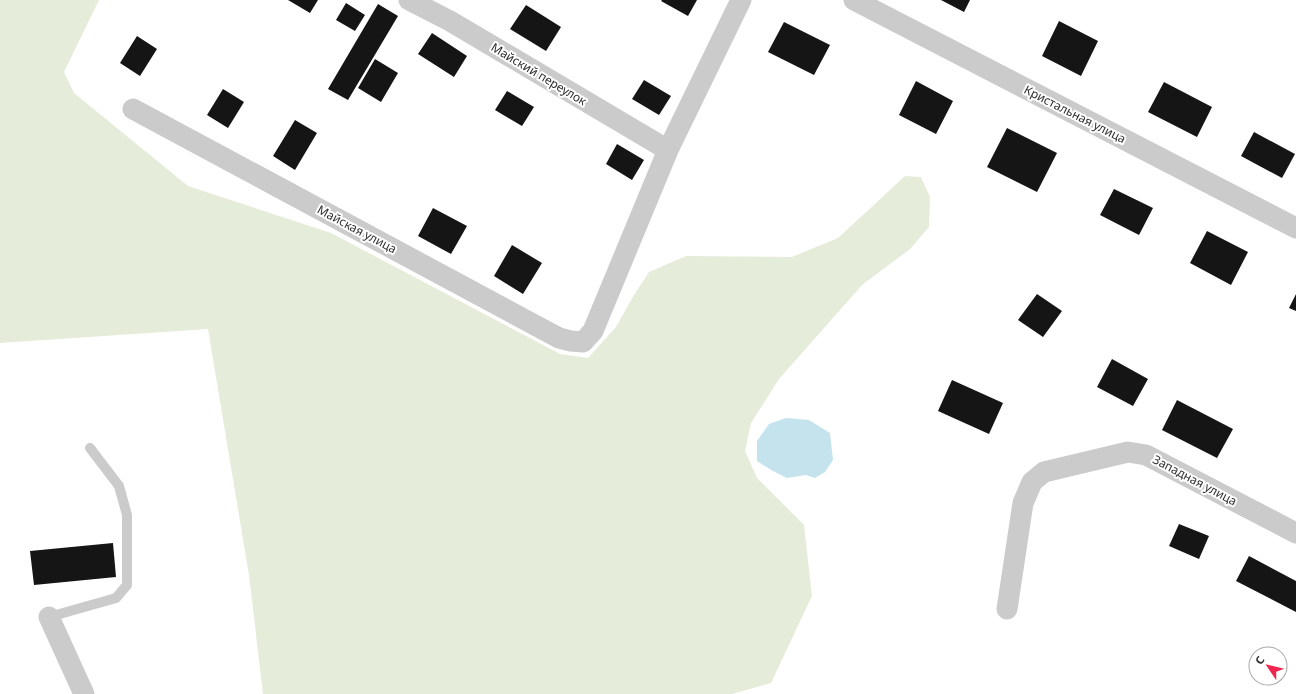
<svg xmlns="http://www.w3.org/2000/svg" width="1296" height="694" font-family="'Noto Sans',sans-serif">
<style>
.green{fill:#e6ecda}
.water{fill:#c5e3ed}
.building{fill:#151515}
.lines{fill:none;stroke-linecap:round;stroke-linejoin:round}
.service{stroke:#cbcbcb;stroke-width:10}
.minor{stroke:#cbcbcb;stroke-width:21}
.labels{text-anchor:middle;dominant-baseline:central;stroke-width:4;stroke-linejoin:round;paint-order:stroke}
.street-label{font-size:12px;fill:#2e2e2e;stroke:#fff}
</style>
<rect width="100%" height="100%" fill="#fff"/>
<path class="green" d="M0,0H99L64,72L74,93L188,186L331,233L560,354L588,358L616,327L634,295L649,272L686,256L792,257L838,238L905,176L921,177L930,197L929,227L910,249L862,285L779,379L751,423L745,451L757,478L804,525L812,596L771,683L732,694H263L249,575L208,329L0,343Z"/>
<path class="water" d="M786,418L809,420L830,433L833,460L825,472L815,478L806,475L787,478L773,471L757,461V441L769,424Z"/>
<path class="building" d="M288,0H318L310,13Z
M662,0H697L688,16L661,1Z
M941,0H970L964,12Z
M346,3L365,15L355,31L336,20Z
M378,4L398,16L348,100L328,89Z
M526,5L561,27L546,51L510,29Z
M1059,21L1098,41L1081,76L1042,56Z
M784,22L830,45L814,75L768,52Z
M432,33L467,56L454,77L418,54Z
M137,36L157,49L140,76L120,63Z
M375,59L398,73L381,102L358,88Z
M644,80L671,96L659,115L632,99Z
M916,81L953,101L936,134L899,115Z
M1164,82L1212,107L1197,137L1148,112Z
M223,89L244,102L228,128L207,115Z
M507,91L534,107L522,126L495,110Z
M295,120L317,133L295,170L273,156Z
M1007,128L1057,153L1037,192L987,167Z
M1254,132L1295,154L1282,178L1241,156Z
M617,144L644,160L632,180L606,164Z
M1114,189L1153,208L1139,235L1100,215Z
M433,208L467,226L451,254L418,236Z
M1207,231L1248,252L1231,285L1190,263Z
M512,245L542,263L523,294L494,276Z
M1037,294L1062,311L1043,337L1018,320Z
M1296,294V311L1289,308Z
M1112,359L1148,379L1133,406L1097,387Z
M952,380L1003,403L989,434L938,411Z
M1177,400L1233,429L1217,458L1162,430Z
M1179,524L1209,536L1199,559L1169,546Z
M113,543L116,577L34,585L30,551Z
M1249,556L1296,581V612L1236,581Z"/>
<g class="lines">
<path class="service" d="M49,617L116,598L127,585V515L119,486L90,448"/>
<path class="minor" d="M409,0L450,21L668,150
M854,0L1296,228
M133,109L559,338L571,341L583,342L593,331L668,150L741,0
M1007,609L1023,503L1032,482L1044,472L1128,452L1146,455L1296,533
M49,617L84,694"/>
</g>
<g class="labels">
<g class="street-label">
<text transform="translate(539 74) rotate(31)">Майский переулок</text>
<text transform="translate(1075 114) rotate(27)">Кристальная улица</text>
<text transform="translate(357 229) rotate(28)">Майская улица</text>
<text transform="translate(1195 480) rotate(28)">Западная улица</text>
</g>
</g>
<g transform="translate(1268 666) rotate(305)"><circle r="19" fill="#ffffff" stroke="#ababab"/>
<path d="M0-3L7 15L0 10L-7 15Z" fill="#f02550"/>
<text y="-6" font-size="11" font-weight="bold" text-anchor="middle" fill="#2e2e2e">С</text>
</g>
</svg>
